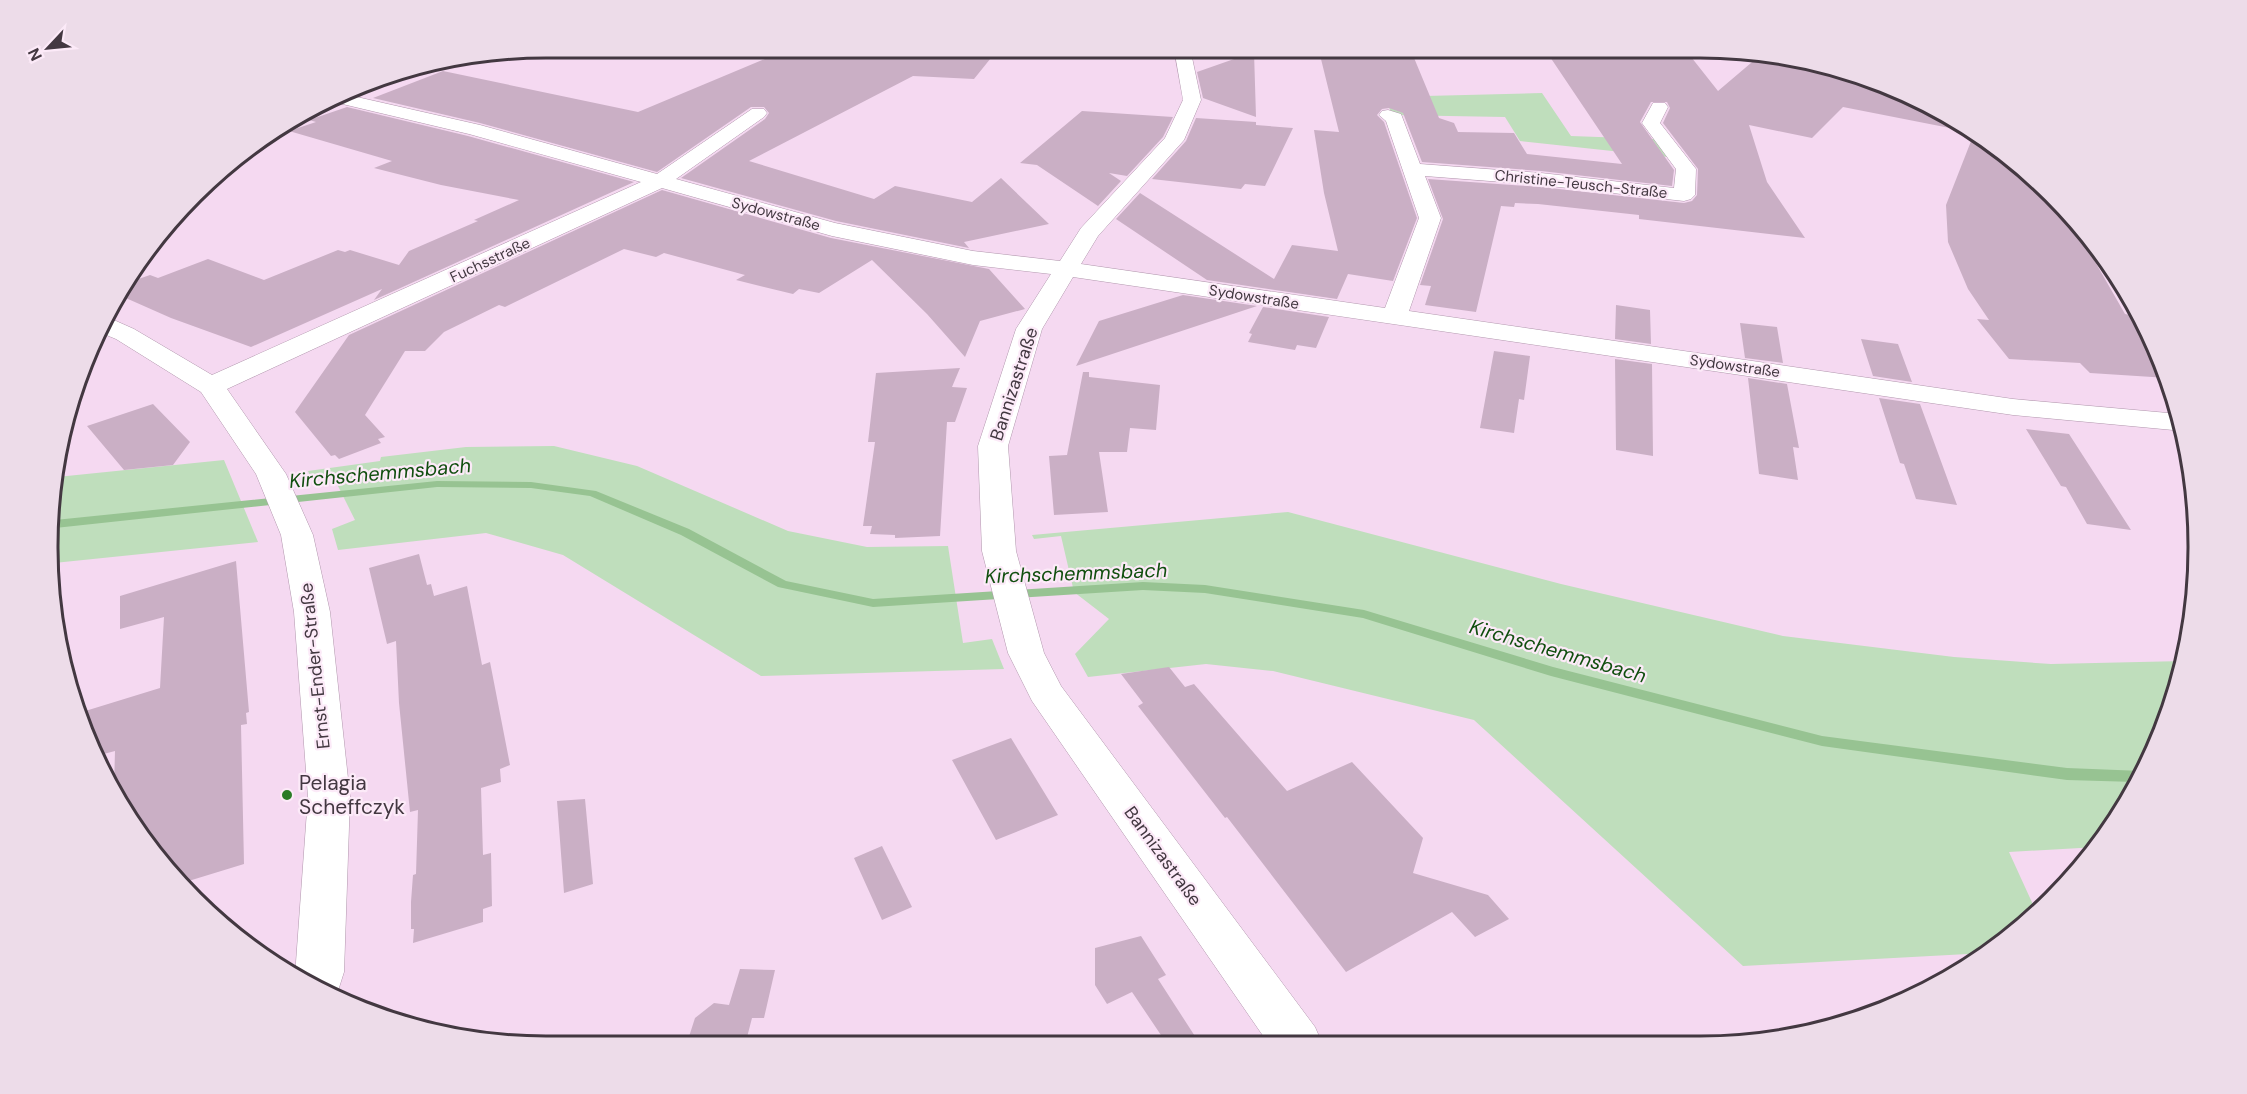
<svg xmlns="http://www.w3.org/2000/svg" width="2247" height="1094" font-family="'DM Sans',sans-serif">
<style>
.green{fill:#bfdebc}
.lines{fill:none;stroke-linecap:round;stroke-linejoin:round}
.stream{fill:#97c392;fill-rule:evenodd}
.building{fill:#caafc5}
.minor-casing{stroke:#b197ad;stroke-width:1}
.minor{fill:#fff;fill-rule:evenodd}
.poi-dot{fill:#2a7c26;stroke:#fceaf8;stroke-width:2}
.labels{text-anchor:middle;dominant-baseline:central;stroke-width:4.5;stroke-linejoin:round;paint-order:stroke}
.far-street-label{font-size:15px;fill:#433841;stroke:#fceaf8}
.street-label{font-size:18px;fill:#433841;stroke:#fceaf8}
.water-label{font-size:20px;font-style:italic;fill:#114f0f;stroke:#fceaf8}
.near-poi-label{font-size:21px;fill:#433841;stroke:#fceaf8;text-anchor:start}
.rim{fill:none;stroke:#433841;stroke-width:3}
</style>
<rect width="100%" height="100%" fill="#f5d9f1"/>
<path class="green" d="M1542,93L1571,136L1654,139L1668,157L1520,141L1505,117L1392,115L1385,97Z
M554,446L637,466L788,531L867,547L948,546L963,643L992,639L1004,669L761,676L563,555L486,533L338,550L332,529L355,520L331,472L311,478L308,471L380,461L381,457L466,447Z
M224,460L258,542L54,563L57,477Z
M1288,512L1561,584L1783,636L1954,657L2051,664L2184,661L2161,738L2098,847L2009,852L2036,911L2004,943L1986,953L1743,966L1474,720L1273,671L1206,664L1088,677L1075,654L1109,619L1074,592L1061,536L1034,539L1032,535Z"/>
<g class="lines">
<path class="stream" d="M437,481L531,482L596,491L689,529L786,581L873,599L1143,582L1205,585L1364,610L1553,667L1822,736L2067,768L2142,771L2136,782L2067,780L1822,746L1551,676L1363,618L1205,593L1143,590L873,607L778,587L681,535L590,496L531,488L437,487L55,528V520Z"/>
</g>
<path class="building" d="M791,48H999L974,79L913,76L749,161L874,199L895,186L972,202L1001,178L1049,224L964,242L969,248L836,221L681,178L765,119L769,113L764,107H751L657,172L480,123L373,98L443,71L638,112Z
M1544,48H1684L1718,91L1758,57L1849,73L1891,86L1958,122L1955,129L1843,107L1812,138L1749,125L1767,182L1805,238L1639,219V215L1538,204L1515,203L1514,207L1501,206L1476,312L1425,305L1431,286L1420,285L1443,219L1428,179L1541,187L1684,203L1692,201L1697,195L1698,169L1663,123L1670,108L1667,102H1651L1640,122L1674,170L1672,186L1541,171L1422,162L1403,113L1389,108L1382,109L1377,115L1384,122L1417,218L1393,281L1348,274L1337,299L1207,280L1116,219L1140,193L1274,279L1292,245L1338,251L1324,193L1314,130L1339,132L1320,55L1412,53L1439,118L1454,123L1458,132L1514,133L1527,154L1622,164Z
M1254,52L1256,117L1203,98L1197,72Z
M347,107L468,136L634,182L374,300L382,289L251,347L171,318L119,295L124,284L150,275L158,278L208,259L264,280L338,250L345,252L350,250L399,265L409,251L478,221L474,220L519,200L441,185L374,168L392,161L289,131L316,122L309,120Z
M1082,111L1173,117L1163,137L1127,176L1109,173L1121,181L1098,206L1037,165L1020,163Z
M1196,118L1256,122V125L1293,128L1265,186L1245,184L1241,189L1152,179L1186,141Z
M1975,131L2053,194L2066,211L2125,314L2130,315L2157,348L2168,378L2090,373L2080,363L2009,359L1977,319L1989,320L1968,289L1948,242L1946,205Z
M662,190L831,238L989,269L1025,309L980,321L965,357L927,314L872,260L819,293L799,289L793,294L736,280L745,275L664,253L656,257L624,249L505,307L499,305L444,332L425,351H405L365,415L385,437L378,439L381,443L339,459L335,455L331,456L295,412L349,335Z
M1183,295L1257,306L1076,366L1099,321Z
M1616,305L1650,310L1651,344L1615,339Z
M1263,307L1329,317L1316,348L1297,345L1295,350L1248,342L1252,334L1249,333Z
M1740,323L1777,327L1783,363L1745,358Z
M1861,339L1898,344L1912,382L1873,376Z
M1494,351L1530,356L1524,400L1519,399L1514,433L1480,428Z
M1615,359L1652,364L1653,456L1616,450Z
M960,368L952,387L967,388L955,422H947L940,536L895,538V535L870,534L872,526H863L875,442H868L876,373Z
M1083,372H1089V377L1160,385L1156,430L1130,428L1127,452H1099L1108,512L1054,515L1049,456L1067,455Z
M1748,378L1787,384L1799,448L1793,447L1798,480L1759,474Z
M1879,398L1920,404L1957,505L1916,499L1904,464L1900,463Z
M153,404L190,442L173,465L124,470L87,426Z
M2026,429L2069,434L2131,530L2087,524L2066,487L2061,486Z
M419,554L427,585L431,584L434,596L467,586L482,665L490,662L510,765L500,769L501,782L481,788L483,855L491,853L492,906L483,909V922L413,943L414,929H411V902L413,875L416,874L418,810L410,812L399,703L396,641L387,644L369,568Z
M236,561L249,712L246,713L247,724L241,725L244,864L182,883L114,788L115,751L96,756L82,712L160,688L164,617L120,629V596Z
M1169,667L1185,687L1194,684L1287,791L1352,762L1423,838L1413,873L1488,895L1509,919L1475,937L1452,912L1346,972L1227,817L1225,818L1138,706L1143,703L1121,674Z
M1011,738L1058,815L996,840L952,760Z
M585,799L593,884L564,893L557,801Z
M882,846L912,907L882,920L854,858Z
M1141,936L1166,975L1158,979L1200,1044H1167L1132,992L1107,1004L1095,985V948Z
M740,969L775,970L764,1018H752L745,1045L686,1046L695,1018L714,1003L729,1005Z"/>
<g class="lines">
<defs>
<path id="minor" d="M1174,48H1190L1201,100L1184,140L1098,236L1081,264L1385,308L1419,218L1386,121L1379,115L1382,111L1388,110L1401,114L1420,164L1541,173L1674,188L1676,169L1642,123L1653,103H1665L1668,107L1660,123L1696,169L1695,195L1691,199L1684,201L1541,185L1425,176L1441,218L1409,311L2013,399L2179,414L2184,431L2013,415L1073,277L1042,329L1008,446L1016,551L1044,653L1061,686L1315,1027L1322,1043H1268L1032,701L1008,653L982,551L978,446L1016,329L1051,274L973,265L832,236L662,188L227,389L286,474L313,535L330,612L350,797L344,972L336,997L295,976L308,797L294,612L281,535L256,474L201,392L116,339L99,332L107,317L134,329L212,375L641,182L469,134L334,102L348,95L480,125L657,174L752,109H764L767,113L764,117L676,179L835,223L973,251L1060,261L1081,228L1165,138L1183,100Z"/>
</defs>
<use href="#minor" class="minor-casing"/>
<use href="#minor" class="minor"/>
</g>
<circle class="poi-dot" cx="287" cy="795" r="6"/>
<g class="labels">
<g class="far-street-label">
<text transform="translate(1581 184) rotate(6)">Christine-Teusch-Straße</text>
<text transform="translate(776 214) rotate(15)">Sydowstraße</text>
<text transform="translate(490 260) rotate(-25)">Fuchsstraße</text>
<text transform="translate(1254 297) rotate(9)">Sydowstraße</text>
<text transform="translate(1735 366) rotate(8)">Sydowstraße</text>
</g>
<g class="street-label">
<text transform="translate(1014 384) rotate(-72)">Bannizastraße</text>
<text transform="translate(315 666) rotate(-96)">Ernst-Ender-Straße</text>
<text transform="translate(1163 856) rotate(54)">Bannizastraße</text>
</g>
<g class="water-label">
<text transform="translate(380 473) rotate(-5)">Kirchschemmsbach</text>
<text transform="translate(1076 573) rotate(-2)">Kirchschemmsbach</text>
<text transform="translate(1558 651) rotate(16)">Kirchschemmsbach</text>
</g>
<g class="near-poi-label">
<text x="299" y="783">Pelagia<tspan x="299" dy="24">Scheffczyk</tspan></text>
</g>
</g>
<path d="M0 0H2247V1094H0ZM546 58H1700A488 488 0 0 1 2188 546V548A488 488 0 0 1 1700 1036H546A488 488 0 0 1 58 548V546A488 488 0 0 1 546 58Z" fill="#eddce9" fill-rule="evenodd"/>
<path class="rim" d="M546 58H1700A488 488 0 0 1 2188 546V548A488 488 0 0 1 1700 1036H546A488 488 0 0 1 58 548V546A488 488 0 0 1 546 58Z"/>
<g transform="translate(48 48) rotate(244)" stroke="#fceaf8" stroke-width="4.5" paint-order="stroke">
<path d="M0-4.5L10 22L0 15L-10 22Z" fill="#433841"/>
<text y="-9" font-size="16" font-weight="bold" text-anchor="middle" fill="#433841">N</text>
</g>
</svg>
